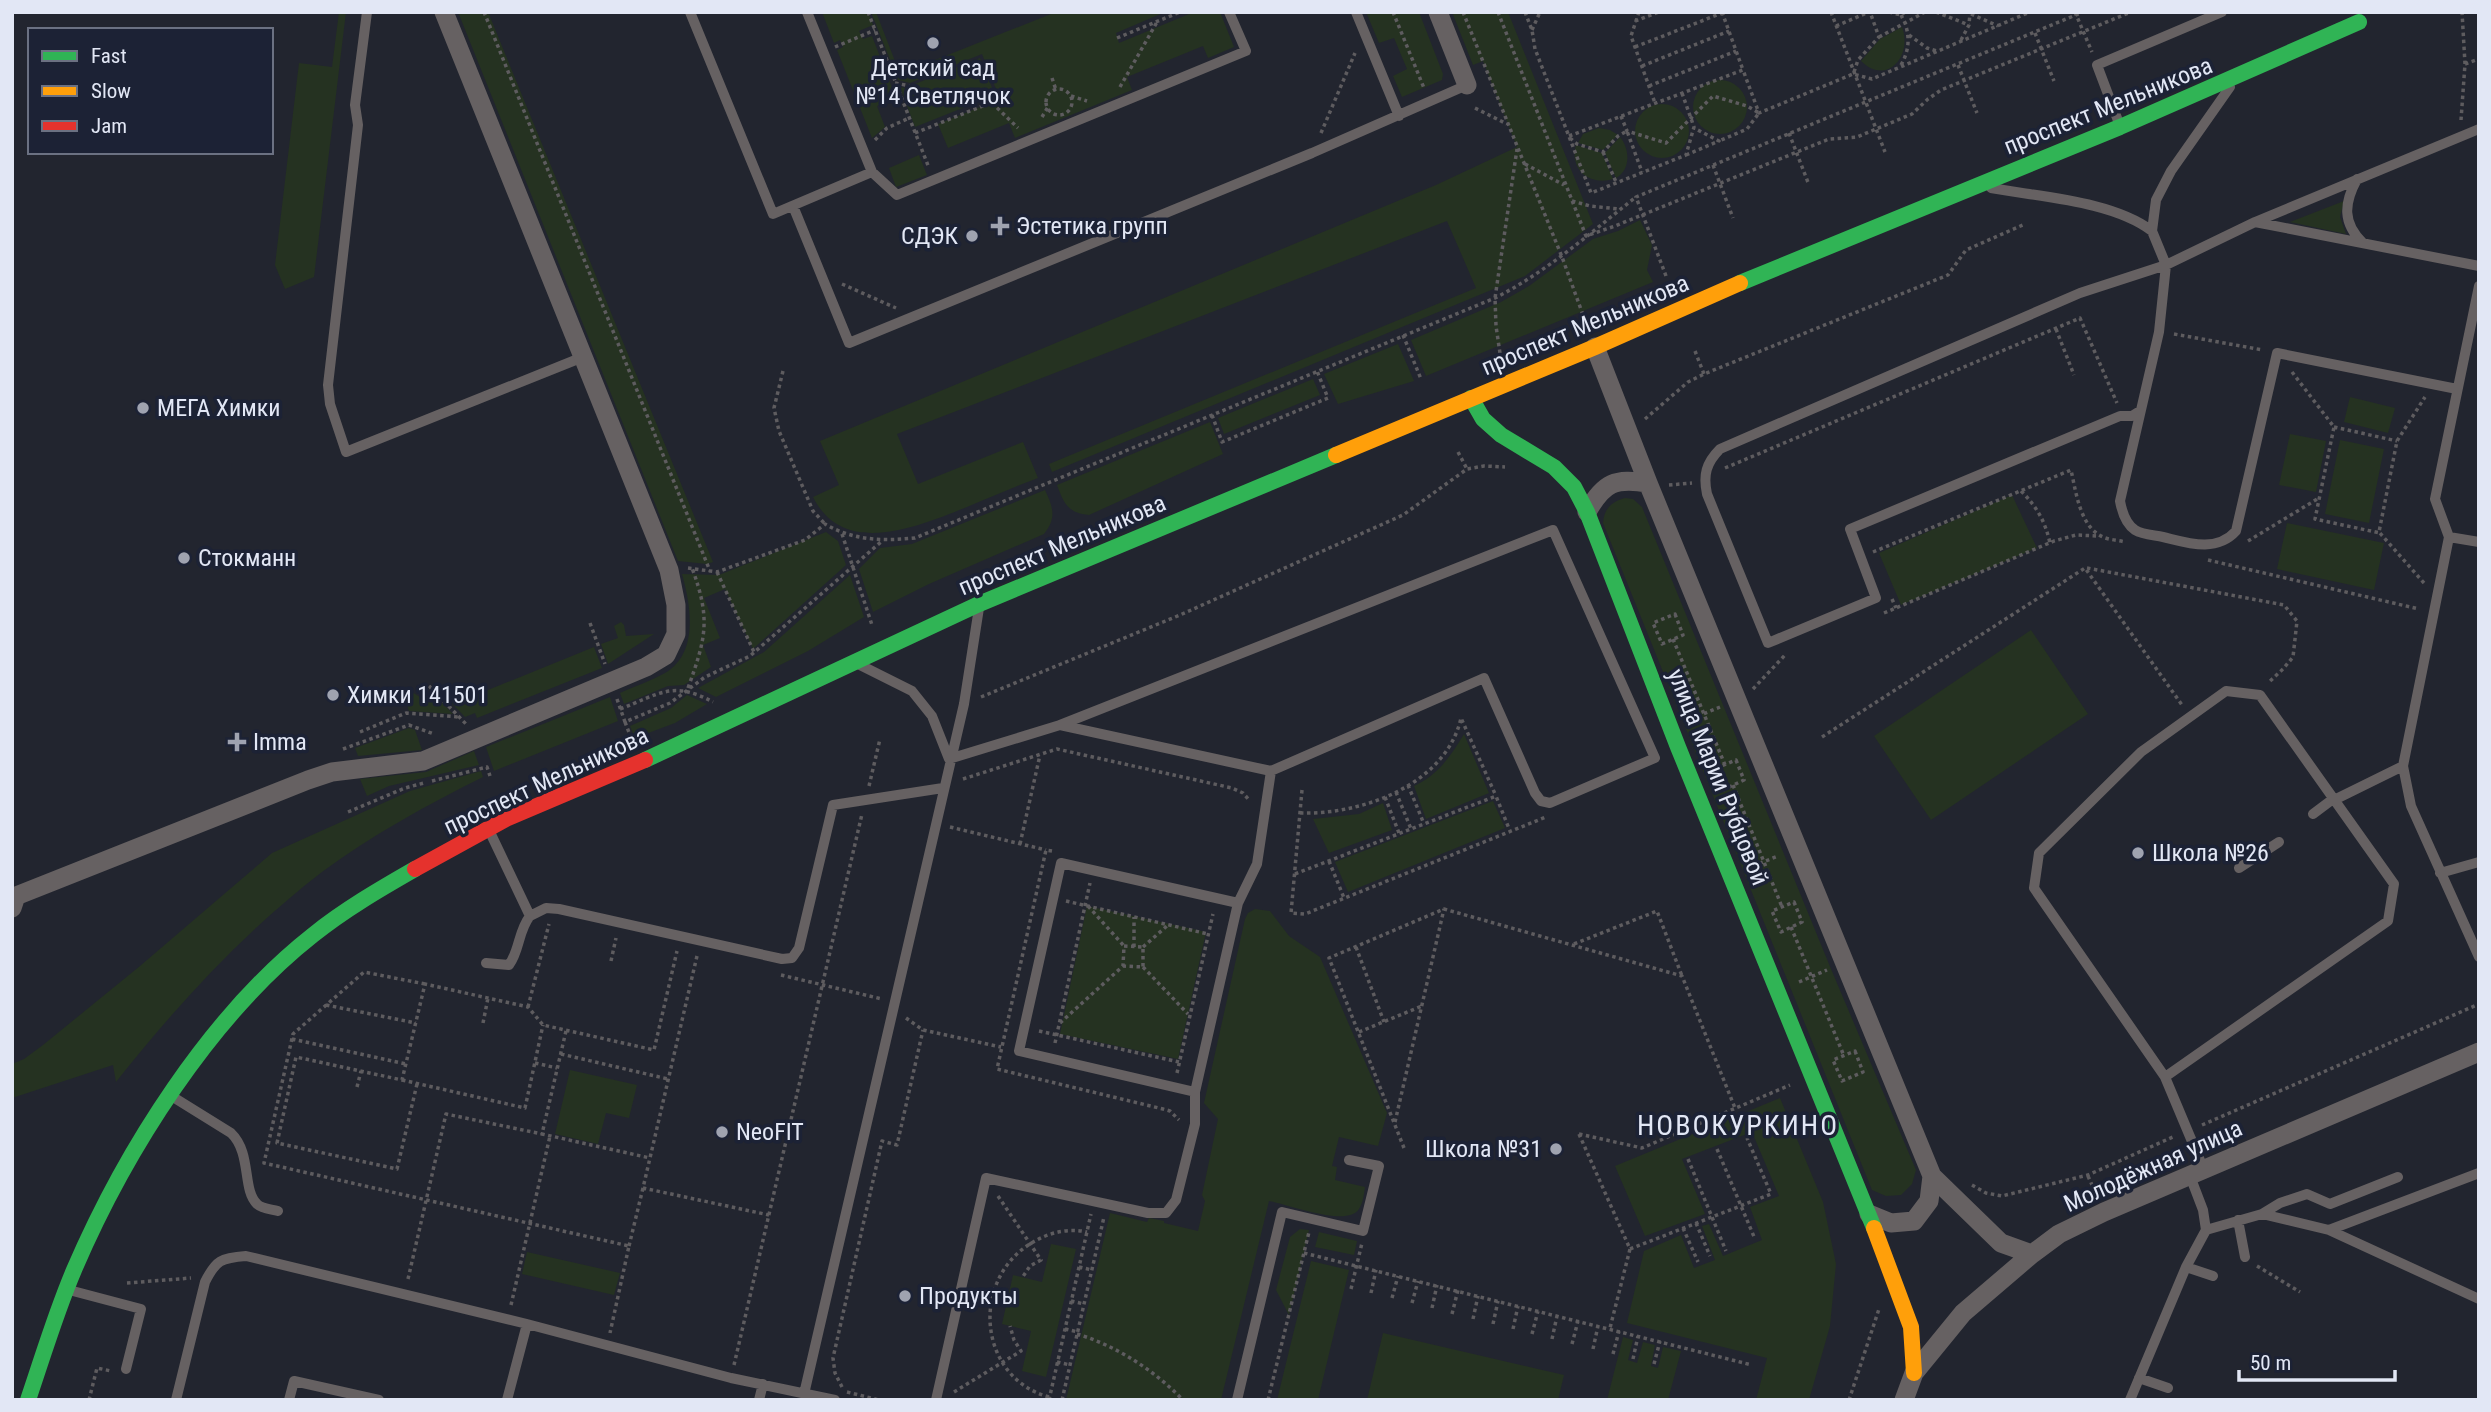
<svg xmlns="http://www.w3.org/2000/svg" width="2491" height="1412" font-family="'Roboto Condensed',sans-serif">
<style>
.green{fill:#253221}
.lines{fill:none;stroke-linecap:round;stroke-linejoin:round}
.path{stroke:#5e5c5f;stroke-width:3.5;stroke-dasharray:3.5 3.5;stroke-linecap:butt}
.lane{stroke:#666162;stroke-width:10}
.street{stroke:#666162;stroke-width:19}
.fast{stroke:#30b455;stroke-width:16}
.slow{stroke:#ff9f0a;stroke-width:16}
.jam{stroke:#e5322d;stroke-width:16}
.poi-dot{fill:#9fa3b0;stroke:#1c2235;stroke-width:2.5}
.labels{text-anchor:middle;dominant-baseline:central;stroke-width:7;stroke-linejoin:round;paint-order:stroke}
.poi-label{font-size:24px;fill:#e2e7f5;stroke:#1c2235;text-anchor:start}
.street-label{font-size:24px;fill:#e2e7f5;stroke:#1c2235}
.quarter-label{font-size:28px;letter-spacing:2px;fill:#e2e7f5;stroke:#1c2235}
</style>
<rect width="100%" height="100%" fill="#22252f"/>
<path class="green" d="M339,12H346L314,277L285,289L275,265L299,63L332,67Z
M458,12H488L713,562L707,564L678,561Z
M822,12H868L873,25L859,31L863,39L872,36L896,98L877,106L885,127L872,138L837,50L843,47L840,40L834,43Z
M871,12H876L900,74L1056,12H1165L1116,33L1119,43L1194,12H1220L1234,47L1208,58L1203,46L1127,77L1132,90L1015,138L1009,123L948,148L938,124L1010,95L1009,90L998,94L982,54L910,83L898,80Z
M1366,12H1419L1443,74L1442,80L1402,97L1393,76L1407,69L1394,38L1379,43Z
M1452,12H1508L1593,224L1525,276L1052,472L1049,464L1476,288L1447,221L897,434L918,484L1023,442L1038,478C1014,487 991,497 967,507C919,526 844,559 813,497L839,485L820,441L1436,185L1517,147L1483,61L1473,65Z
M1902,27C1913,57 1886,86 1861,61L1880,39Z
M980,58L995,95L915,127L900,87L911,89L910,86Z
M1693 107a27 27 0 1 1 54 0a27 27 0 1 1-54 0Z
M1635 131a27 27 0 1 1 54 0a27 27 0 1 1-54 0Z
M1599,128L1610,130L1618,135L1603,150L1578,143L1583,134Z
M1620,137C1630,149 1631,170 1616,178L1605,153Z
M1576,145L1602,153L1613,179C1590,186 1569,170 1576,145Z
M919,155L927,175L896,187L889,168Z
M2344,201L2340,217L2346,234L2290,222Z
M1640,220L1652,245L1647,270L1653,282L1426,376L1411,340L1501,302L1529,286L1593,239L1618,231Z
M1398,344L1414,381L1338,404L1324,374Z
M1313,379L1320,395L1224,434L1218,418Z
M2350,397L2395,408L2388,433L2344,422Z
M1210,422L1223,454L1089,515C1068,513 1064,504 1057,485Z
M2290,434L2326,441L2316,492L2279,485Z
M2340,440L2384,449L2369,523L2325,514Z
M1045,490C1053,507 1057,518 1044,534L929,584L873,612L859,569L880,548L912,544Z
M2012,495L2037,548L1901,605L1879,553Z
M1625,498L1633,499L1642,507L1831,969L1916,1170L1912,1184L1901,1195L1886,1196L1872,1190L1603,523C1604,509 1611,502 1625,498Z
M2287,523L2384,543L2374,590L2277,569Z
M826,532L838,541L846,565L753,649L725,589L704,598L720,638L703,645L711,667L684,685L668,686L624,704L620,693C635,686 651,681 665,673C699,653 691,606 682,574L719,575Z
M850,575L864,617L808,651L716,697L698,688L764,652Z
M621,622L624,625L626,636L654,634L608,664L601,644L618,638L614,626Z
M2031,630L2088,714L1931,820L1874,736Z
M594,647L602,668L477,718L475,713L465,717L443,694L455,688L461,701Z
M412,692L423,699L435,696L453,714L409,711L405,699Z
M687,695L707,704L675,723L635,738L630,726L671,708Z
M610,697L618,721L494,771L486,747Z
M409,728L415,730L422,750L358,756L355,748Z
M1464,734L1489,793L1426,819L1414,786C1437,776 1451,756 1464,734Z
M474,751L479,765L389,786L367,796L360,779L426,772Z
M481,771L483,777C427,805 372,835 322,872C244,932 177,1005 116,1082L113,1065L12,1098V1064L24,1059L43,1045L140,966L272,853L410,791Z
M1493,801L1505,828L1348,892L1335,862Z
M1383,803L1392,830L1329,853L1313,819L1359,814Z
M1087,906L1206,932L1178,1059L1060,1034Z
M1255,909L1270,911L1289,936L1320,957L1387,1113L1378,1146L1339,1137L1332,1166L1337,1167L1335,1180L1365,1187C1364,1194 1363,1203 1359,1209C1348,1228 1288,1204 1269,1201L1221,1400H1066L1110,1213L1147,1222L1149,1218L1164,1221V1223L1198,1231L1205,1201L1202,1195L1218,1119L1204,1103L1245,919L1248,913Z
M570,1070L637,1085L629,1118L606,1113L598,1144L555,1134Z
M1780,1098L1823,1202L1836,1264L1830,1326L1809,1400H1756L1767,1358L1627,1323L1644,1251L1681,1235L1694,1268L1715,1260L1702,1226L1709,1224L1723,1256L1762,1240L1750,1207L1779,1196L1752,1132L1682,1159L1705,1214L1645,1236L1615,1166Z
M1300,1229L1309,1230L1289,1315L1276,1290L1290,1237Z
M1319,1232L1357,1241L1354,1255L1315,1247Z
M1051,1244L1076,1249L1046,1377L1022,1371L1031,1331L1002,1324L1013,1275L1042,1282Z
M527,1252L620,1273L614,1295L522,1274Z
M1311,1261L1349,1270L1318,1400H1277Z
M1383,1333L1564,1375L1558,1400H1367Z
M1623,1337L1633,1340L1628,1360L1637,1363L1643,1342L1655,1345L1651,1366L1658,1368L1663,1347L1681,1351L1668,1400H1607Z"/>
<g class="lines">
<path class="path" d="M484,12L710,571
M868,12L929,168
M1393,12L1424,88
M1463,12L1562,257L1587,326
M1498,12L1586,236L1615,226L1829,139L1857,137L1912,114L1928,99L1941,90L2131,12
M1525,12L1532,30L1535,49L1591,193L1686,155L1694,127L1682,93
M1639,12L1631,36L1655,103
M1722,12L1743,70
M1831,12L1885,152
M1889,12L1901,15L1905,12
M1936,12L1969,25
M2075,12L2092,52
M1971,14L1998,26
M1635,21L1659,12
M1836,26L1869,12
M1532,30L1540,12
M2035,33L2054,81
M1909,35L1927,48L1937,51
M1879,37L1905,23L1901,15
M1117,38L1180,12
M1961,40L1969,25L1970,12
M835,47L875,30
M1635,47L1722,13
M2465,64L2479,59
M1901,65C1909,51 1910,38 1905,23L1925,12
M1958,65L1977,113
M1642,66L1729,31
M1854,72L1858,60L1879,37L1870,12
M1052,78L1056,90
M895,83L910,86
M1649,86L1736,51
M1120,87L1157,22
M1046 102a13 13 0 1 1 26 0a13 13 0 1 1-26 0Z
M1071,96L1087,101
M992,103L1018,128
M1475,108L1507,124
M1621,116L1627,131L1666,143L1713,96L1747,106L1759,113L1747,129L1719,141
M1042,117L1048,107
M2461,120L2465,64L2462,12
M915,133L1010,95
M1321,133L1355,53
M1789,133L1809,185
M1569,136L1743,70L1759,113L1853,74L1872,79L2030,12
M1570,138L1577,144L1603,152L1618,136L1627,131L1642,172
M875,140L887,128L909,118
M1603,152L1616,182
M1686,155L1719,141L1694,128
M1525,164L1564,185
M1713,165L1733,218
M1572,201L1590,206L1618,209
M1666,276L1636,197L2083,12
M842,284L896,308
M2056,329L2074,375
M2174,334L2263,350
M1403,335L1421,379
M1695,351L1704,374
M1501,360L1496,326L1495,298L1517,149
M783,371L774,408L779,431L813,511L825,524
M2292,372L2334,427L2315,519L2380,533
M1212,415L1222,442L1328,398L1317,371
M1645,419L1688,382L1704,374L1948,275L1966,250L2025,224
M2334,427L2397,441
M1458,452L1467,469
M1725,468L2080,318L2117,403
M1669,485L1692,483
M2021,491C2037,507 2045,521 2050,543
M842,534L872,625
M2248,541L2319,498
M1873,552L2071,470C2076,492 2080,527 2103,537C2109,540 2118,540 2125,542
M2208,560L2419,609
M688,568L717,572L805,540L825,524C854,541 883,541 915,538L1495,298C1548,271 1590,233 1636,197
M2087,568L2284,605L2297,621L2293,657L2283,669L2268,683
M717,572L754,652
M2424,583L2379,532L2397,441L2425,397
M1892,599L1896,608
M1884,613L2054,541L2076,535L2098,536
M1675,614L1683,635L1662,644L1653,623Z
M590,623L605,664
M1673,639L1725,765
M429,686L466,724
M688,688C706,638 711,619 692,568
M1753,689L1786,654
M981,697L1180,615L1403,515L1467,469L1484,466L1505,467
M617,699L625,722L670,703L705,677L750,656L882,541
M620,709C660,694 672,680 713,702
M1691,719L1720,707
M625,722L632,740
M360,732L406,713L459,717
M1822,737L2085,568L2182,705
M343,749L409,725L434,734
M1736,760L1744,780L1723,790L1714,769Z
M963,779L1057,749L1232,788L1243,793L1250,801
M432,781L487,767L490,776
M1408,785L1424,824
M1733,785L1782,907
M869,786L880,739
M1302,790L1291,913L1305,914L1546,817
M1396,792L1411,829
M1385,797L1399,833
M348,812L405,788L424,783
M1300,813C1361,815 1446,785 1461,718L1496,796
M950,827L1046,850
M1020,844L1040,755
M1052,851L1046,850L997,1069L1163,1109L1170,1111L1179,1120
M1329,861L1344,898
M1753,866L1778,856
M1295,874L1496,796L1510,831
M1066,901L1208,934
M1794,902L1802,922L1781,932L1772,911Z
M1088,906L1124,946
M1791,927L1844,1056
M1574,944L1657,911L1682,976
M1134,947V917
M1143,947L1168,925
M1356,947L1384,1022
M697,956L643,1188L769,1215
M611,961L616,938
M1143,967L1188,1014
M781,975L882,999
M1799,982L1827,970
M425,984L364,972L293,1034L264,1163L629,1246L610,1333
M326,1005L416,1023
M528,1007L549,924
M906,1018L923,1030L1001,1047
M483,1023L488,998
M1060,1023L1123,966L1124,946L1143,947V967L1123,966
M566,1031L542,1134L650,1158
M1039,1031L1179,1062
M1359,1032L1422,1006
M292,1039L406,1064
M1055,1043L1090,883
M1855,1051L1863,1072L1842,1081L1833,1060Z
M561,1054L668,1079
M535,1063L557,1068
M1177,1073L1213,914
M402,1080L525,1108L543,1025
M417,1084L397,1169L277,1143L296,1057L402,1080L425,984L528,1007L543,1025L654,1050L677,951
M357,1087L361,1071
M1395,1122L1444,909
M2202,1125L2479,1004
M1579,1134L1642,1148L1790,1085
M1579,1134L1630,1249L1610,1328
M1404,1148L1329,958L1444,909L1682,976L1735,1108
M1717,1149L1755,1239
M1688,1159L1726,1251
M2088,1176L2096,1194
M1972,1185L1986,1193L2002,1196L2088,1175L2175,1136
M998,1196L1041,1260L1030,1266L1022,1278
M1696,1223L1710,1256
M1683,1228L1698,1262
M629,1246L643,1188
M1630,1249L1771,1194L1747,1138
M1304,1253L1752,1365
M2257,1266L2300,1292
M1079,1267L1092,1270
M408,1279L446,1114L542,1134
M127,1283L191,1278
M1351,1289L1362,1243
M1371,1293L1376,1270
M1392,1298L1398,1276
M1071,1301L1084,1304
M1412,1303L1418,1281
M511,1305L550,1136
M1432,1308L1437,1285
M1452,1314L1458,1290
M1473,1319L1478,1296
M1493,1324L1498,1301
M1065,1329L1078,1332
M1513,1329L1518,1306
M1077,1334C1117,1346 1155,1371 1183,1400
M1532,1334L1538,1311
M1552,1339L1557,1316
M1572,1344L1578,1321
M1593,1349L1598,1326
M1613,1354L1619,1331
M1633,1359L1638,1336
M1057,1362L1070,1365
M1654,1364L1660,1341
M734,1365L862,814
M842,1387L835,1373L833,1358L882,1141L897,1145L923,1030
M847,1392L879,1400
M954,1392L1021,1351L1014,1340L1010,1326
M1049,1397C976,1377 970,1276 1035,1241C1051,1232 1069,1228 1087,1232
M89,1400L97,1368L111,1371
M1049,1400L1091,1214
M1062,1400L1104,1217
M1268,1400L1309,1232
M1849,1400L1879,1309"/>
<path class="lane" d="M367,12L355,105L358,125L328,385L330,404L346,452L583,357
M690,12L773,214L872,172L897,195L1246,51L1229,12
M807,12L872,172
M1356,12L1399,116
M2230,87L2171,171L2156,200L2152,231L2166,265L2159,332L2120,501C2122,512 2126,524 2135,530C2143,535 2154,535 2163,537C2188,543 2216,553 2236,531L2277,353L2457,389
M2120,126L2097,65L2222,12
M2357,179C2344,203 2342,223 2363,243
M1991,188C2040,197 2113,201 2152,231
M793,206L849,343L1312,153L1467,85
M2255,222L2479,266
M2479,286L2435,499L2449,537L2479,542
M2140,411L2132,416H2120L1850,529L1876,598L1768,643L1707,494C1703,475 1706,463 1720,449L2080,293L2166,265L2255,222L2479,129
M2449,537L2403,766L2411,806L2479,957
M858,664L912,691L932,716L949,759L1060,725L1271,771L1484,678L1535,793L1541,801L1550,803L1655,758L1553,530L1060,725
M2334,800L2403,766
M2313,814L2333,799
M2239,868L2279,842
M2440,873L2479,862
M530,916L546,908L559,909L782,959L792,958L799,948L833,805L943,788
M486,963L509,965C520,950 518,931 530,916L488,828
M2165,1077L2388,921L2394,884L2260,695L2226,691L2141,752L2039,853L2034,888L2165,1077L2204,1170
M1195,1092L1019,1051L1061,863L1238,903
M173,1097L231,1133C252,1153 242,1190 257,1204C262,1209 271,1209 278,1211
M2190,1176L2203,1210L2206,1230
M2262,1214L2280,1203L2307,1194L2330,1204L2398,1177
M2238,1220L2245,1257
M2329,1230L2479,1173
M2186,1267L2213,1276
M69,1290L141,1309L126,1369
M2139,1378L2168,1388
M804,1394L964,704L979,608
M176,1400L205,1282C216,1260 221,1258 246,1256L527,1324L731,1378L835,1400
M289,1400L294,1381L379,1400
M507,1400L527,1324
M759,1400L763,1384
M936,1400L986,1178L1148,1213H1166L1176,1200L1195,1124V1092L1238,903L1257,864L1271,771
M1237,1400L1282,1212L1363,1231L1379,1166L1349,1160
M2130,1400L2186,1267L2206,1230L2262,1214L2329,1230L2479,1299"/>
<path class="street" d="M1438,12L1467,85
M1595,347L1648,483L1932,1176L2001,1243L2032,1254
M1587,512C1604,482 1615,478 1648,483
M12,908L16,896L308,780L332,772L423,761L646,667L666,655L676,634V605L669,570L444,12
M1869,1214L1891,1223L1914,1221L1929,1201L1932,1176
M1904,1400L1914,1373L1963,1313L2032,1254L2059,1234L2104,1212L2479,1052"/>
<path class="fast" d="M1740,283L2120,127L2359,22
M1471,398L1483,419L1501,435L1554,467L1574,487L1587,512L1678,747L1874,1228
M645,760L979,604L1336,455
M28,1400C43,1356 56,1312 74,1270C125,1151 210,1016 313,935C344,910 380,889 415,869"/>
<path class="slow" d="M1336,455L1595,347L1740,283
M1874,1228L1911,1327L1914,1373"/>
<path class="jam" d="M415,869L506,819L645,760"/>
</g>
<g class="poi-dot">
<circle cx="933" cy="43" r="7"/>
<path d="M996.5 215.5h7v7h7v7h-7v7h-7v-7h-7v-7h7z"/>
<circle cx="972" cy="236" r="7"/>
<circle cx="143" cy="408" r="7"/>
<circle cx="184" cy="558" r="7"/>
<circle cx="333" cy="695" r="7"/>
<path d="M233.5 731.5h7v7h7v7h-7v7h-7v-7h-7v-7h7z"/>
<circle cx="2138" cy="853" r="7"/>
<circle cx="722" cy="1132" r="7"/>
<circle cx="1556" cy="1149" r="7"/>
<circle cx="905" cy="1296" r="7"/>
</g>
<g class="labels">
<g class="poi-label">
<text x="933" y="68" text-anchor="middle">Детский сад<tspan x="933" dy="28">№14 Светлячок</tspan></text>
<text x="1016" y="226">Эстетика групп</text>
<text x="958" y="236" text-anchor="end">СДЭК</text>
<text x="157" y="408">МЕГА Химки</text>
<text x="198" y="558">Стокманн</text>
<text x="347" y="695">Химки 141501</text>
<text x="253" y="742">Imma</text>
<text x="2152" y="853">Школа №26</text>
<text x="736" y="1132">NeoFIT</text>
<text x="1542" y="1149" text-anchor="end">Школа №31</text>
<text x="919" y="1296">Продукты</text>
</g>
<g class="street-label">
<text transform="translate(2108 106) rotate(-22)">проспект Мельникова</text>
<text transform="translate(1585 325) rotate(-23)">проспект Мельникова</text>
<text transform="translate(1062 545) rotate(-23)">проспект Мельникова</text>
<text transform="translate(1718 777) rotate(68)">улица Марии Рубцовой</text>
<text transform="translate(546 781) rotate(-25)">проспект Мельникова</text>
<text transform="translate(2153 1166) rotate(-24)">Молодёжная улица</text>
</g>
<g class="quarter-label">
<text x="1738" y="1125">НОВОКУРКИНО</text>
</g>
</g>
<rect width="2491" height="1412" fill="none" stroke="#e2e7f5" stroke-width="28"/>
<rect x="28" y="28" width="245" height="126" fill="#1c2235" stroke="#6b7182" stroke-width="2"/>
<rect x="42" y="51" width="35" height="10" fill="#30b455" stroke="#6b7182" stroke-width="2"/>
<text x="91" y="63" font-size="21" fill="#e2e7f5">Fast</text>
<rect x="42" y="86" width="35" height="10" fill="#ff9f0a" stroke="#6b7182" stroke-width="2"/>
<text x="91" y="98" font-size="21" fill="#e2e7f5">Slow</text>
<rect x="42" y="121" width="35" height="10" fill="#e5322d" stroke="#6b7182" stroke-width="2"/>
<text x="91" y="133" font-size="21" fill="#e2e7f5">Jam</text>
<path d="M2239 1370v10h156v-10" fill="none" stroke="#e2e7f5" stroke-width="3.5"/>
<text x="2250" y="1370" font-size="21" fill="#e2e7f5" stroke="#1c2235" stroke-width="5" paint-order="stroke">50 m</text>
</svg>
